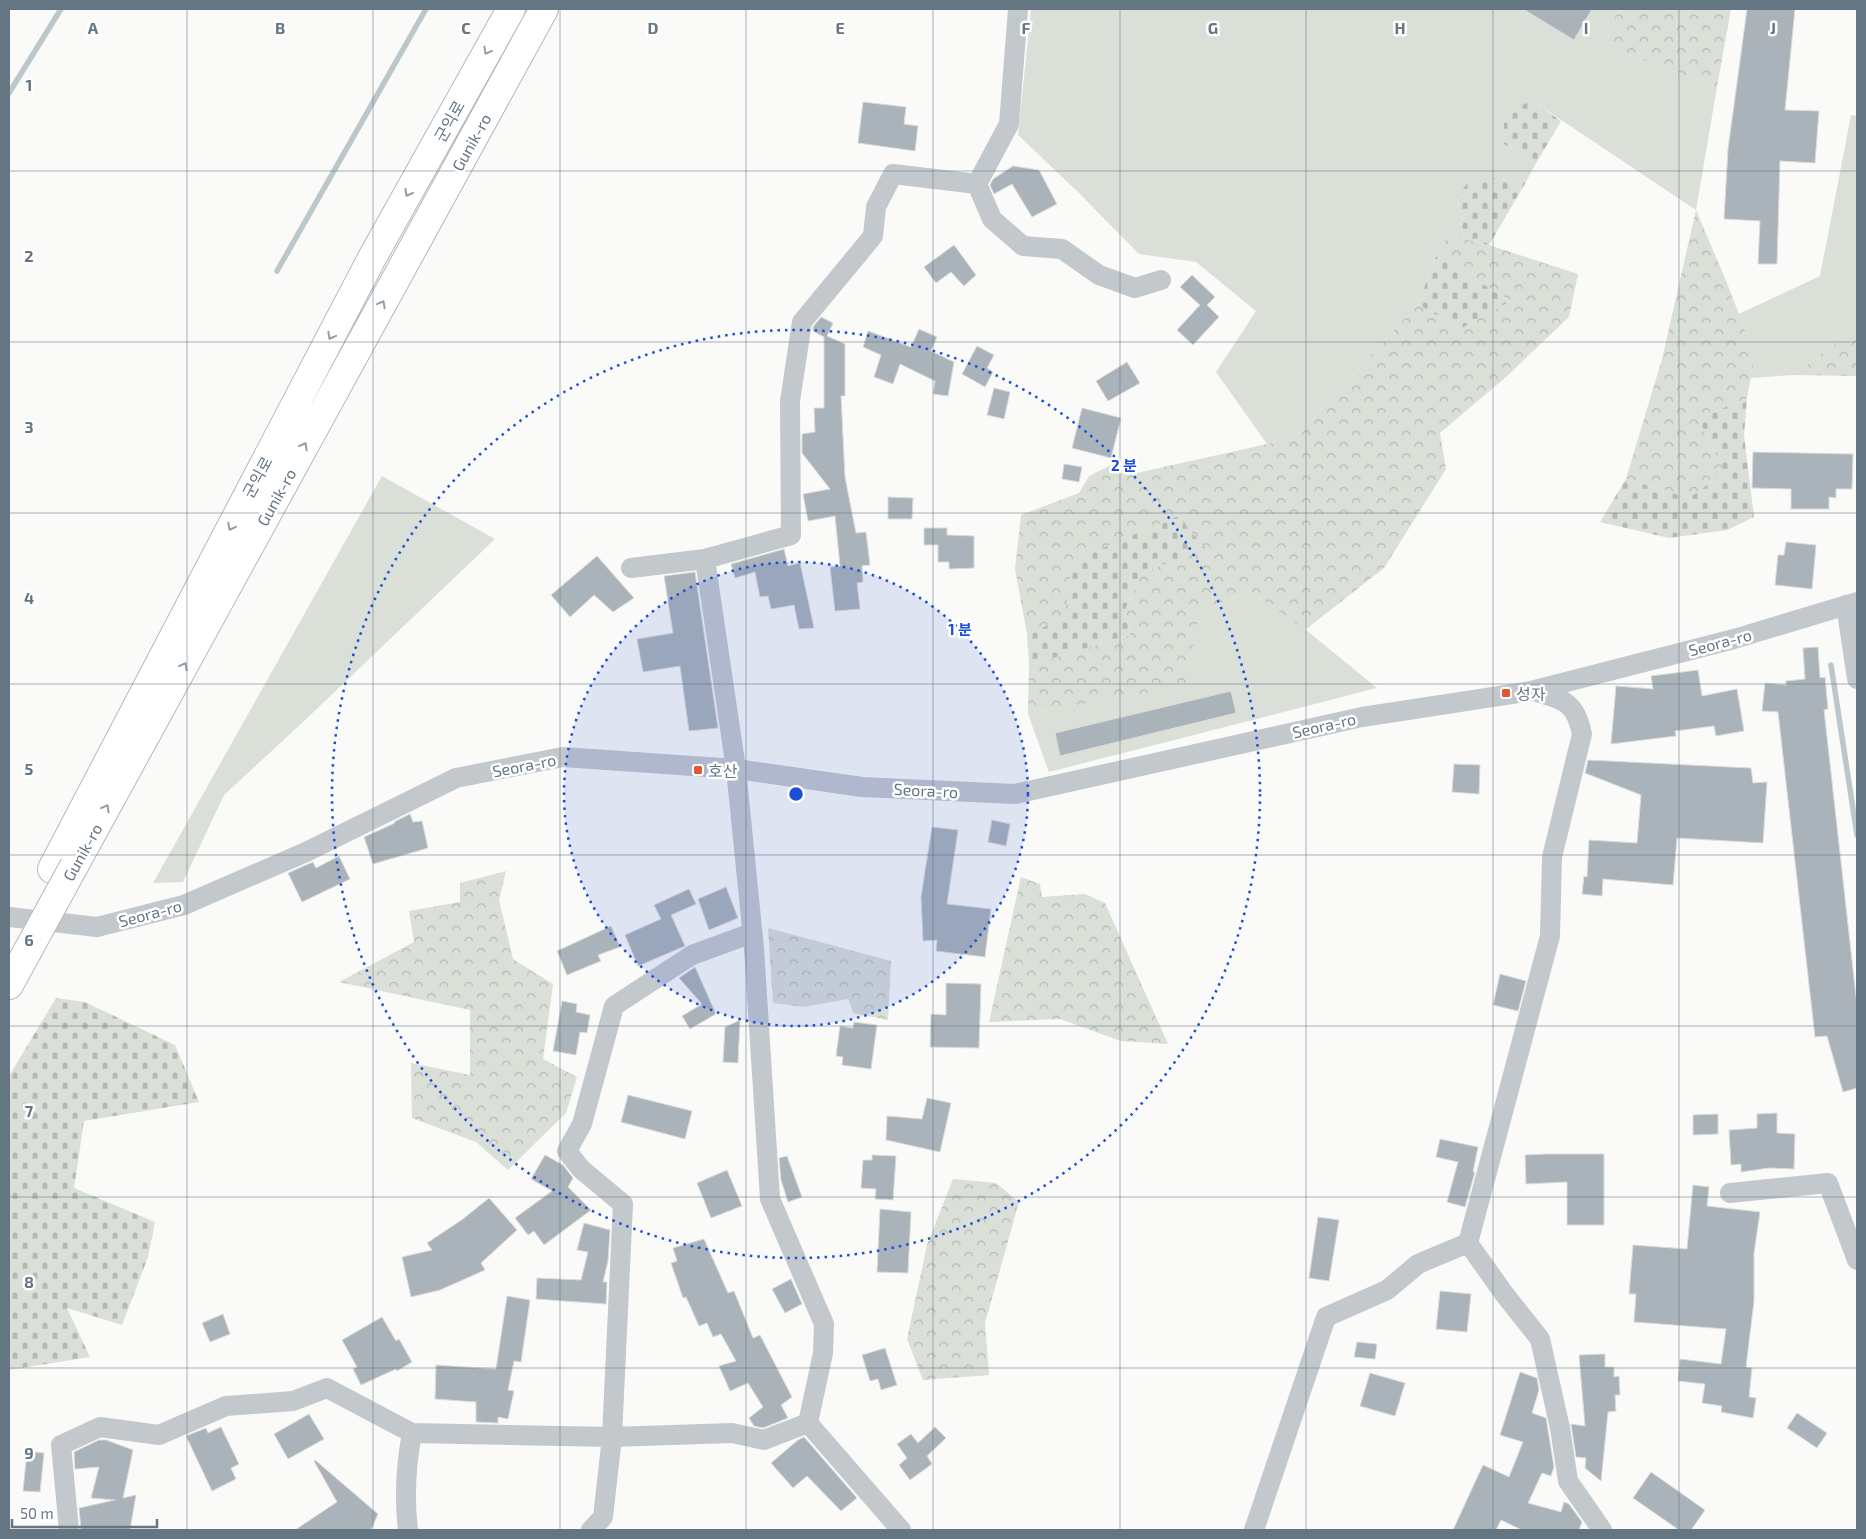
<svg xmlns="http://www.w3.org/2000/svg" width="1866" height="1539" font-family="'Exo 2','Noto Sans KR',sans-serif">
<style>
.green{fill:#dadfd7}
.forest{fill:url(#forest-crowns)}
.cemetery{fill:url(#cemetery-stones)}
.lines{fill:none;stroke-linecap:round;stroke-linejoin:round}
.stream{stroke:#bbc7cb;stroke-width:5.5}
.building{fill:#aab3b9;stroke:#dcdcda}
.highway-casing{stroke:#b4b9bd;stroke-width:30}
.minor{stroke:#c3c8cc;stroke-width:20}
.highway{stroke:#fff;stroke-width:28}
.highway-bridge-casing{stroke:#b4b9bd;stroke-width:30;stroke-linecap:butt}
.highway-bridge{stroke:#fff;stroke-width:28}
.oneway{stroke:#939fa8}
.grid{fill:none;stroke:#657683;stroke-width:1;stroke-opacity:0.55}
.ring{fill:none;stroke:#1d4ed8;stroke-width:2.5;stroke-dasharray:2.5 5}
.poi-dot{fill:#e4572e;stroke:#fff;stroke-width:2}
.labels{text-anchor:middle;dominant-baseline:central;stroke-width:5;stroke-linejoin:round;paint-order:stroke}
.street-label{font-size:16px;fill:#657683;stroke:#fff}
.poi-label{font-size:16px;fill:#657683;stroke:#fff;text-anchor:start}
.grid-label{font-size:16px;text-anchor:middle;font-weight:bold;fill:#657683;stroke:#fff;stroke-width:5;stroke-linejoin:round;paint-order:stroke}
.centre{fill:#1d4ed8;stroke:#fff;stroke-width:2.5}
.ring-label{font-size:15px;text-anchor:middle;font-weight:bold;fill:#1d4ed8;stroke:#fff;stroke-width:5;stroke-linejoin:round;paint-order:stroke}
</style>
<defs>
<pattern id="forest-crowns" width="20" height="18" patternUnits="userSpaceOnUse" patternTransform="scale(1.25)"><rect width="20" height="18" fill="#dadfd7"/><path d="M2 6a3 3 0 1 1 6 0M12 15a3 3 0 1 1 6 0" fill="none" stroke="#b4b9b4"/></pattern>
<pattern id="cemetery-stones" width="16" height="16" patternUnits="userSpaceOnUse" patternTransform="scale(1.25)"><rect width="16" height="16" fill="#dadfd7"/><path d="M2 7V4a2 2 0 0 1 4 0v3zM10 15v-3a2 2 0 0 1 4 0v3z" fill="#b4b9b4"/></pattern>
</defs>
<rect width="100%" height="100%" fill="#fafaf8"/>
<path class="green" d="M1031,9H1618L1605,46L1717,87L1696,210L1533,101L1504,144L1535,165L1526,182L1492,178L1457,196L1464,239L1449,235L1436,256L1418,304L1300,433L1267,444L1216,372L1256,311L1196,262L1139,254L1077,191L1018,135Z
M1851,115L1857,116V326L1794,375L1750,378L1755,356L1739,314L1820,276Z
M382,476L495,539L303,722L224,795L183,882L153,883Z
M1250,591L1306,630L1377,688L1049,772L1028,714L1185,686L1199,613Z"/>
<path class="forest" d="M1618,9H1731L1717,87L1605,46Z
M1696,210L1727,283L1755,356L1747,398L1698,419L1725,472L1689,498L1626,479L1662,359Z
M1449,235L1489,245L1578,274L1569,317L1506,377L1440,433L1446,469L1384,568L1305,630L1250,591L1199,613L1186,686L1028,714L1029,665L1130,635L1125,610L1142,573L1204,548L1178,516L1065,619L1027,634L1015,569L1021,515L1079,493L1089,476L1113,464L1132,474L1267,444L1300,433L1418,304L1460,329L1511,301L1436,256Z
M1857,326V376L1794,375Z
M506,871L499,900L513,959L553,984L543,1059L577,1077L566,1113L508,1170L476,1142L412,1118L411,1063L470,1075V1010L339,982L414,942L409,911L460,902V883Z
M1021,877L1040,884L1042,897L1085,894L1105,903L1168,1044L1121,1041L1060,1019L989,1022Z
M768,928L891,961L888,1020L853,1013L848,999L804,1007L773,1003Z
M953,1179L996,1183L1019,1202L985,1323L989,1375L923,1380L907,1339L927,1245Z"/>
<path class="cemetery" d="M1533,101L1561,121L1535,165L1504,144V111Z
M1492,178L1526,182L1489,245L1464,239L1457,196L1470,180Z
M1436,256L1511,301L1460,329L1418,304Z
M1747,398L1744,435L1754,517L1727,530L1669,538L1600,522L1626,479L1689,498L1725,472L1698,419Z
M1178,516L1205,548L1142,573L1125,610L1130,635L1029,665L1027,634L1065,618L1072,561Z
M56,998L85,1002L175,1045L199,1102L84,1121L74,1188L155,1222L148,1257L122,1325L67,1308L90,1357L9,1370V1076Z"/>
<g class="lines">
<path class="stream" d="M9,93L61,9
M277,271L426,9
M1831,665L1857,835"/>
</g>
<path class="building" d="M1523,9H1592L1574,40Z
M1747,9H1795L1785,110L1819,111L1815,163L1780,161L1777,264H1758L1760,221L1724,219L1728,149Z
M863,102L906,107L904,124L918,126L915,151L858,143Z
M1013,166L1039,170L1057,204L1032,217L1012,184L994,194L990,185L993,179Z
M954,245L976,275L964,286L951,272L936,283L924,267Z
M1192,275L1215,297L1207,305L1219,317L1193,345L1177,330L1200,305L1180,287Z
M821,317L833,323L827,336L845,344V396H841L845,477L856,533L866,532L870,565L862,566L863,582L857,583L860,609L835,611L830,567L840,566L835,516L808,521L803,494L830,489L802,453V434L815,432L814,408H824V337L813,331V327Z
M919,329L937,337L931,351L954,362L948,396L933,394L935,381L900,364L893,384L874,377L881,355L863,347L868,331L911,347Z
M977,346L994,355L987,368L993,372L985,387L962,374Z
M1127,362L1140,383L1108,401L1096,381Z
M994,388L1010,392L1004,419L987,415Z
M1082,408L1121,418L1111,458L1072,448Z
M1753,452L1853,454L1852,489H1836V498L1829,497V509H1791V489L1752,488Z
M1064,464L1082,467L1079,482L1062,479Z
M888,497L913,498L912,519H888Z
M924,528H947V535L974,536V568L949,569V562H938V545H924Z
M1786,542L1816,545L1812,589L1775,585L1778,555H1784Z
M784,549L788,566L800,563L814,628L799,629L794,605L771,609L768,596L760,597L755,572L735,578L731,564Z
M597,556L634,598L613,612L594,595L570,617L551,595Z
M695,572L718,728L689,731L680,666L643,672L637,639L673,633L664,576Z
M1818,647L1820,678L1825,677L1828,709L1824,710L1857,1005V1088L1843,1092L1827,1036L1815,1037L1778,712L1762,711L1765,683L1786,685V681L1805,679L1803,648Z
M1698,670L1702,696L1737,689L1744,731L1716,736L1714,726L1675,731L1676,736L1611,744L1616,686L1653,689L1651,676Z
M1231,691L1236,713L1060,756L1055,733Z
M1588,760L1751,768L1753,783L1767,782L1763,843L1677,838L1673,885L1603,879L1602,896L1582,894L1584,876L1587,877L1589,840L1637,843L1641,795L1585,773Z
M1454,764L1480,765L1479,794L1452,792Z
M410,814L413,822L422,821L428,848L373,864L364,837L395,823L394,822Z
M992,820L1010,824L1006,846L988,842Z
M932,827L958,830L947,904L991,909L985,957L936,951L937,940L923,941L921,897Z
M339,856L350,879L302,902L288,873L313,862L316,868Z
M726,887L738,918L709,930L698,899Z
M689,889L696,904L671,915L685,946L638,966L625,935L661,919L654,905Z
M611,926L620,947L598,955L601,961L567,975L557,951Z
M695,967L716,1014L690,1029L682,1016L702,1004L679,978Z
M1500,974L1526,981L1518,1011L1493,1005Z
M946,983L981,984L979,1048L930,1047L931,1014L946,1015Z
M562,1001L577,1004L576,1012L590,1015L587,1033L580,1032L576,1055L553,1051Z
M740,1020L738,1063L723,1062L725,1027Z
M854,1022L877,1025L871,1069L842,1065L843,1057L836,1056L840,1026L853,1028Z
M628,1095L692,1111L685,1139L621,1122Z
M927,1098L951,1103L940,1152L886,1140L887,1116L922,1119Z
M1777,1113V1133L1795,1134L1794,1169L1769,1168L1741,1172V1164L1731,1165L1729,1130L1757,1128V1114Z
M1718,1114V1134L1693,1135V1115Z
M1440,1139L1478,1147L1473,1172H1475L1465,1207L1447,1202L1458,1162L1436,1157Z
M1545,1154H1604V1225H1567V1182L1526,1184L1525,1155Z
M545,1155L563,1165L573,1178L568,1187L591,1210L544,1245L534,1231L528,1235L515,1218L552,1191L531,1179Z
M872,1155L896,1156L893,1200L875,1199L876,1189L861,1188L863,1160H872Z
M787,1156L802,1197L788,1202L781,1180L779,1158Z
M727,1170L742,1206L711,1218L697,1183Z
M1693,1185L1709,1187L1707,1206L1760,1212L1754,1253V1301L1746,1367L1752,1368L1749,1397L1756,1398L1753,1418L1721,1412L1722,1406L1702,1403L1705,1384L1678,1381L1680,1359L1721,1364L1726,1329L1634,1322L1636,1294H1629L1633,1245L1687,1249Z
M489,1198L517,1230L481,1263L485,1270L440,1290L411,1297L402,1257L432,1250L427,1243L463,1219Z
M880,1209L911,1212L908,1273L877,1272Z
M1318,1217L1339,1220L1329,1281L1309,1278Z
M584,1223L610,1230L608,1261L603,1282H607L606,1304L536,1299L537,1278L581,1280L588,1252L577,1250Z
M704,1239L728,1293L734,1291L753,1338L760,1335L792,1397L781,1405L788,1418L763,1428L754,1426L749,1418L763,1407L748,1383L730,1391L719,1366L736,1361L721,1334L713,1337L707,1323L699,1326L686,1297L683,1298L671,1263L677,1261L673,1248Z
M791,1279L802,1304L785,1313L772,1289Z
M1440,1291L1471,1294L1467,1332L1436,1329Z
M507,1296L530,1300L521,1362L514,1361L508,1390L514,1391L508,1419L498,1417V1423L476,1422V1402L435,1399L436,1365L496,1369Z
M223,1314L230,1334L210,1342L202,1323Z
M382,1317L396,1341L399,1339L412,1362L397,1371L396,1369L361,1385L353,1369L357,1367L342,1340Z
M1357,1342L1377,1344L1375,1359L1354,1357Z
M885,1348L897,1385L881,1390L878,1379L870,1381L862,1355Z
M1605,1354V1367H1614V1377L1619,1376L1620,1395H1615L1616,1411L1608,1412L1601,1481L1585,1468L1586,1458L1576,1457L1571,1424L1585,1426L1579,1355Z
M1520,1372L1537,1378L1539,1390L1532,1413L1546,1418L1554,1467L1551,1476L1542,1473L1528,1503L1561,1512L1564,1502L1569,1504L1582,1522L1579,1530H1522L1501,1520L1496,1530H1453L1483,1465L1509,1477L1523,1442L1500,1435Z
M1370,1373L1405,1383L1395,1416L1360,1406Z
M1797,1413L1827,1433L1817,1448L1787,1428Z
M309,1414L324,1439L288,1459L274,1434Z
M221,1427L239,1464L231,1468L236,1479L212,1491L186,1436L206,1428L208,1433Z
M935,1427L946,1438L927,1456L932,1464L910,1480L899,1465L907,1458L897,1444L911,1434L918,1443Z
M804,1437L857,1498L841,1511L807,1476L793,1488L771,1463L798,1440Z
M99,1440H106L133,1450L123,1498L136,1495L130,1530H81L79,1508L115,1500L91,1498L99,1467L75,1469L74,1452Z
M27,1451L44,1453L40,1492L23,1491Z
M315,1460L378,1514L371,1530H295L337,1502L314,1461Z
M1651,1472L1705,1510L1691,1530H1679L1633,1498Z"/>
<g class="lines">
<defs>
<path id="highway" d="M74,866L544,9
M52,869L373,256L511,9
M9,985L27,952"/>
</defs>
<use href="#highway" class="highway-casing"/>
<path class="minor" d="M977,184L992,219L1023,246L1062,249L1099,275L1135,288L1161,280
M705,559L736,769L754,948L770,1199L824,1324L823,1353L808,1423L901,1530
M631,568L705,559L791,535L790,401L802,322L873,236L876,207L893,174L977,184L1009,124L1018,9
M1846,605L1857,679
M1533,691C1563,700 1575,700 1582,734L1552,857L1550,936L1468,1243L1505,1295L1540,1339L1560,1428L1568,1481L1602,1530
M9,917L97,927L184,905L306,852L456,778L563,757L736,769L862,787L1015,794L1362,717L1531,691L1734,639L1857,602
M1730,1193L1828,1183L1857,1260
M69,1530L61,1445L100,1427L159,1435L226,1406L293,1401L327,1388L412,1433L612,1437L732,1433L764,1440L808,1423
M408,1530C404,1497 406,1465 412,1433
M591,1530L603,1517L612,1437L623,1204L581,1169L567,1151L582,1124L614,1006L692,955L752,933
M1254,1530L1326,1317L1387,1290L1418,1264L1468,1243"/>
<use href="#highway" class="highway"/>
<defs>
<path id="highway-bridge" d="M27,952L74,866"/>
</defs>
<use href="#highway-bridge" class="highway-bridge-casing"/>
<use href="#highway-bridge" class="highway-bridge"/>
</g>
<defs><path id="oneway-chevron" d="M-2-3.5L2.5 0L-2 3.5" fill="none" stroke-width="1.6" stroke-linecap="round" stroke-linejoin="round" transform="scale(1.25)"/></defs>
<g class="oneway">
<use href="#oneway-chevron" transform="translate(487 51) rotate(119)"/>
<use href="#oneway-chevron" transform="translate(408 193) rotate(119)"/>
<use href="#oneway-chevron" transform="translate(382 304) rotate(-61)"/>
<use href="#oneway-chevron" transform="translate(331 336) rotate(118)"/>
<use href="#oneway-chevron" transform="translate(304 446) rotate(-61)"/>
<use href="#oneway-chevron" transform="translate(231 527) rotate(118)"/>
<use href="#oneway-chevron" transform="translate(184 666) rotate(-61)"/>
<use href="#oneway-chevron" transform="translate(106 808) rotate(-61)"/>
</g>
<path class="grid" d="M187,9V1530M373,9V1530M560,9V1530M746,9V1530M933,9V1530M1120,9V1530M1306,9V1530M1493,9V1530M1679,9V1530M9,171H1857M9,342H1857M9,513H1857M9,684H1857M9,855H1857M9,1026H1857M9,1197H1857M9,1368H1857"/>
<circle cx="796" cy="794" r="232" fill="#1d4ed8" fill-opacity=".12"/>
<g class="ring">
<circle cx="796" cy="794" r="232"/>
<circle cx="796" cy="794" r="464"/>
</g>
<g class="poi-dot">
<rect x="1501" y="688" width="10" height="10" rx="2.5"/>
<rect x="693" y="765" width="10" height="10" rx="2.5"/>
</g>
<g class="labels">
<g class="street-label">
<text transform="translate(449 121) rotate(-61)">군익로</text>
<text transform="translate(471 142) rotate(-61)">Gunik-ro</text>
<text transform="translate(257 477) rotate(-62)">군익로</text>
<text transform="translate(276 497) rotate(-61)">Gunik-ro</text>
<text transform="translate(1720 642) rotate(-15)">Seora-ro</text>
<text transform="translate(1324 725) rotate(-13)">Seora-ro</text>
<text transform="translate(524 765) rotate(-11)">Seora-ro</text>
<text transform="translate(926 790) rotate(3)">Seora-ro</text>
<text transform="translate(82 852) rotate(-61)">Gunik-ro</text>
<text transform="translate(150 913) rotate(-15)">Seora-ro</text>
</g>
<g class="poi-label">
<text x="1516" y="693">성자</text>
<text x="708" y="770">호산</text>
</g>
</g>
<g class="grid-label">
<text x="93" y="34">A</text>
<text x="280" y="34">B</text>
<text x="466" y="34">C</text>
<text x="653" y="34">D</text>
<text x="840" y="34">E</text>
<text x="1026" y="34">F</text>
<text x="1213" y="34">G</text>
<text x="1400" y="34">H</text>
<text x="1586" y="34">I</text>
<text x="1773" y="34">J</text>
<text x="29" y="91">1</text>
<text x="29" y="262">2</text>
<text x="29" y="433">3</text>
<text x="29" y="604">4</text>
<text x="29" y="775">5</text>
<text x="29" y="946">6</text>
<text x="29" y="1117">7</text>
<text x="29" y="1288">8</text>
<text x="29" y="1459">9</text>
</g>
<circle cx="796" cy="794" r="8" class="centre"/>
<g class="ring-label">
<text x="1124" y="471">2 분</text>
<text x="960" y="635">1 분</text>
</g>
<rect width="1866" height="1539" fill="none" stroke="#657683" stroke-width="20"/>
<path d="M12 1519v8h145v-8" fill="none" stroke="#657683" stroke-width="2.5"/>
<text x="20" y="1519" font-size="15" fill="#657683" stroke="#ffffff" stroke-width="4" paint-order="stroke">50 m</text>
</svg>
